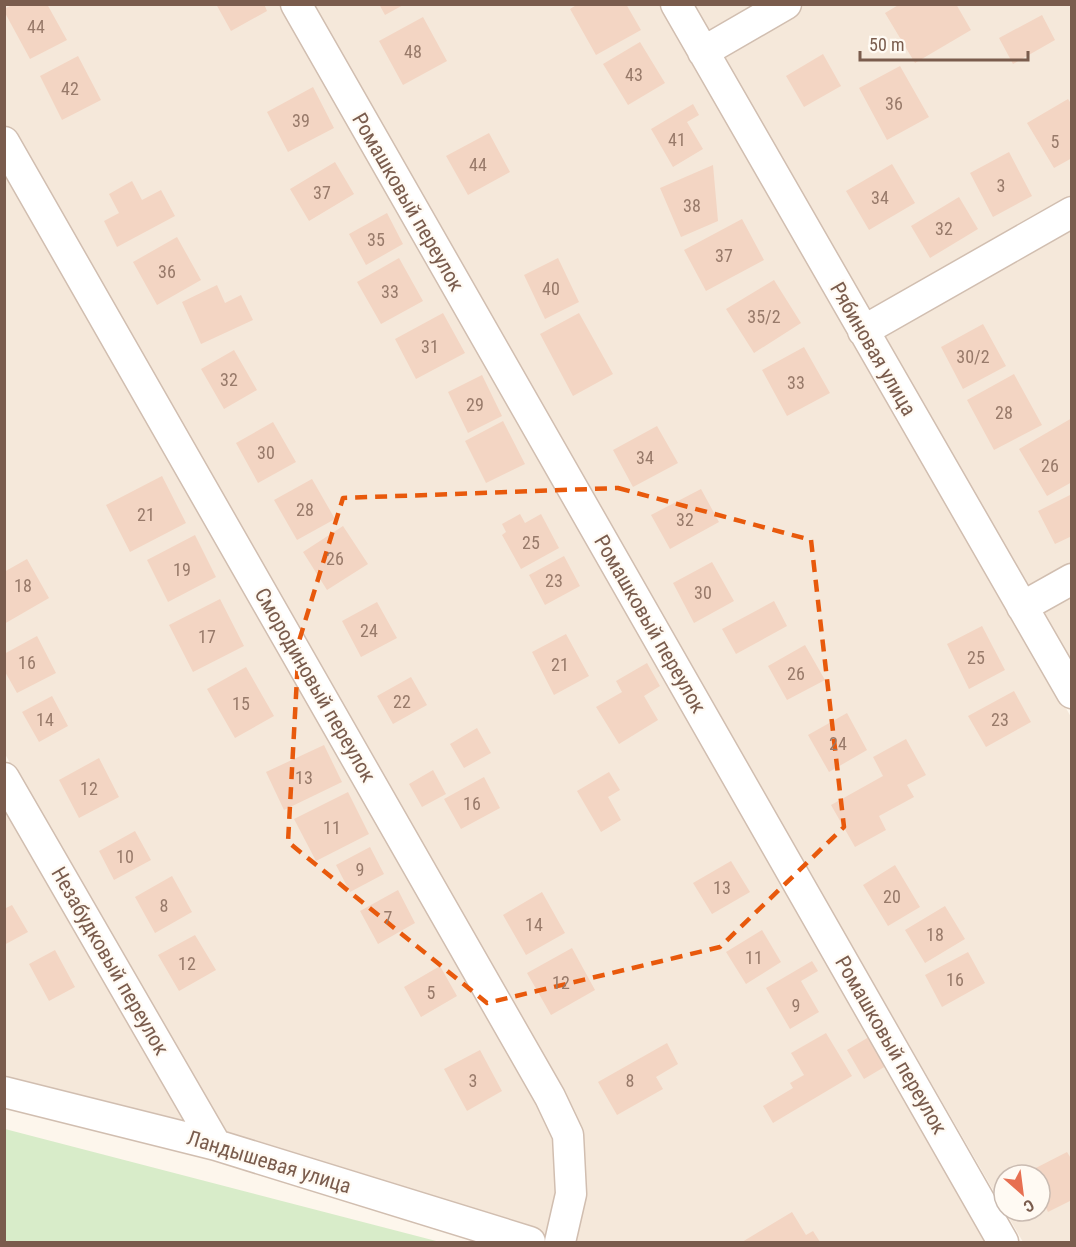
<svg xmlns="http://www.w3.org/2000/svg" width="1076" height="1247" font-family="'Roboto Condensed',sans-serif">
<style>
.residential{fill:#f5e8da}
.green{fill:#d8ecc9}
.building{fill:#f3d5c3}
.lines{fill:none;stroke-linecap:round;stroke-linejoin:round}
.minor-casing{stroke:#d1beb0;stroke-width:33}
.minor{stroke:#fff;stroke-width:30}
.marked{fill:none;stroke:#e8590c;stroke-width:4.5;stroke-dasharray:12 8;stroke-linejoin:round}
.labels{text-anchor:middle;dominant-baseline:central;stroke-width:4.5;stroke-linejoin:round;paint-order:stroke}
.number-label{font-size:18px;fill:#987a6a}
.street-label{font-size:21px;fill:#7a5c4d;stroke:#fffaf3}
</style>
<rect width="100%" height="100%" fill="#fdf6ec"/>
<path class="residential" d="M4,5H290L1001,1242H572L574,1129L5,124Z
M309,5H663L1071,717V1242H1023L1005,1211H1040V1175H1004V1209Z
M685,5H772L706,42Z
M805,5H1071V202L867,318L717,55Z
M4,161L559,1135L562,1189L549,1242H530L228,1145L5,754Z
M1071,222V567L1025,594L876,333Z
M1071,587V668L1037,607Z
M5,797L200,1137L5,1090Z"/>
<path class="green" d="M5,1129L440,1242H5Z"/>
<path class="building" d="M14,4H47L67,40L30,59L4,11V9Z
M216,4H264L267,11L231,31Z
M379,4H405L385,15Z
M578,4H626L641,30L596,55L570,9Z
M900,4H956L971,30L915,63L885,13Z
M1042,15L1055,40L1013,64L999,38Z
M423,17L447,61L403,85L379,41Z
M640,42L665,83L628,105L603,64Z
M823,54L841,86L804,107L786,76Z
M78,56L101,100L62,120L40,76Z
M900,66L929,117L887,140L859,88Z
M313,87L334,128L288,152L267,112Z
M1068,99L1072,105V158L1054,168L1027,123Z
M693,104L699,115L687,122L703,149L673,167L651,129Z
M489,133L510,172L468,195L446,156Z
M1009,152L1032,196L993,217L970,173Z
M335,162L354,194L309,221L290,189Z
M892,164L915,203L869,230L846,191Z
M713,165L718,221L681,237L660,188Z
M132,181L142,200L161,190L175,216L117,247L104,221L119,213L109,194Z
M959,197L978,229L930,258L911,226Z
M387,213L403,244L366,265L349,234Z
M742,219L764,260L706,291L684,250Z
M177,237L201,280L157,305L133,262Z
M399,258L423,301L381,324L357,282Z
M558,258L579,302L545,319L524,275Z
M774,280L801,323L754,353L726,309Z
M217,285L225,303L241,295L253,320L201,344L182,302Z
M443,313L465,353L416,379L395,339Z
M579,313L613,374L573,396L540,334Z
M983,324L1006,366L963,389L941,347Z
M804,347L830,393L787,416L762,370Z
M234,350L257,390L224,409L201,369Z
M1014,374L1042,425L994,450L967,400Z
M482,375L502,416L468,433L448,392Z
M1072,418V482L1047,496L1019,449Z
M503,421L525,464L486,483L465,441Z
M273,422L296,462L258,483L236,443Z
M657,426L678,463L633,487L613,450Z
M162,476L186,523L130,552L106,505Z
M312,479L335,519L297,540L274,500Z
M701,489L719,522L670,549L651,515Z
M1072,494V536L1055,544L1038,511Z
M520,514L525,523L541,514L559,548L521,569L502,535L506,532L502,524Z
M343,526L368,564L327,590L303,552Z
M195,535L216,577L168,602L147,560Z
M564,556L580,586L545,605L529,575Z
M27,559L49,598L4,624V572Z
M712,562L734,601L694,623L673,583Z
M220,599L244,646L193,672L169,625Z
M774,601L787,626L736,654L722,629Z
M377,602L397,638L361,657L342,621Z
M982,626L1005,670L969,689L947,644Z
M566,634L589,676L554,695L532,652Z
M37,636L56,673L17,693L4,670V654Z
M805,645L825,680L787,700L768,666Z
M647,663L660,686L644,696L658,720L619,744L596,707L622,692L616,681Z
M246,667L274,716L235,738L207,689Z
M411,677L427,705L393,724L377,696Z
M1014,691L1031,722L986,747L968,716Z
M52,696L68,726L39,742L22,712Z
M847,713L867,750L829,772L808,735Z
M477,728L491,753L464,768L450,744Z
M906,739L926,775L907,785L914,797L879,816L886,830L855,847L831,805L883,776L873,757Z
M324,745L342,782L284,810L266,772Z
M99,758L119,797L79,818L59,780Z
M433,770L446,794L422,807L409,784Z
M609,772L620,790L608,797L621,820L601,832L577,791Z
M484,777L500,808L461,829L444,799Z
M348,792L369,834L316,861L294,819Z
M135,831L151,860L114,880L99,851Z
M370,847L384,874L350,892L336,865Z
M731,861L750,892L712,914L693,883Z
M895,865L920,907L888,926L863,885Z
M172,876L192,912L155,933L135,897Z
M398,890L415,923L378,944L360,911Z
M542,892L565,933L526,955L503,915Z
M12,905L28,932L4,945V909Z
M945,906L965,939L925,963L905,930Z
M762,930L781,962L746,984L726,952Z
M195,935L216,970L179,991L158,955Z
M572,948L595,990L551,1015L527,973Z
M55,950L75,987L49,1001L29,964Z
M968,952L985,983L942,1007L925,975Z
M812,961L818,971L801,981L819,1012L790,1029L766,988Z
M440,966L457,996L421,1017L404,987Z
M826,1033L852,1076L773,1123L763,1106L793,1088L790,1083L804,1075L791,1053Z
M874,1034L891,1063L864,1079L847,1050Z
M667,1043L678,1064L656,1077L663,1089L617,1115L598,1082Z
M480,1050L502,1091L467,1111L444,1069Z
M1067,1152L1072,1160V1200L1048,1212L1040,1196V1175H1030L1028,1172Z
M792,1212L806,1235L813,1231L820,1242H742Z"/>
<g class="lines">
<defs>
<path id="minor" d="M296,4L1003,1242
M676,4L1072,693
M703,52L786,4
M4,142L550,1097L568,1135L571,1194L560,1242
M863,331L1072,212
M1022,607L1072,579
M4,778L216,1145
M4,1092L216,1145L530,1242"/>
</defs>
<use href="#minor" class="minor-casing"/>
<use href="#minor" class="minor"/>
</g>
<path class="marked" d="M618,488L811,540L844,827L720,947L487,1003L288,842L299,641L343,498Z"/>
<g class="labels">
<g class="number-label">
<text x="36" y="26">44</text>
<text x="413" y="51">48</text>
<text x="634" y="74">43</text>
<text x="70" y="88">42</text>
<text x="894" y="103">36</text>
<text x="301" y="120">39</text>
<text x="677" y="139">41</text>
<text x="1055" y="141">5</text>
<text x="478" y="164">44</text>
<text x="1001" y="185">3</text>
<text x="322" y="192">37</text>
<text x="880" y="197">34</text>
<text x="692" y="205">38</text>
<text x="944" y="228">32</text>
<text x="376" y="239">35</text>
<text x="724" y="255">37</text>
<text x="167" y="271">36</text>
<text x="551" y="288">40</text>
<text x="390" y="291">33</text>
<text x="764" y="316">35/2</text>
<text x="430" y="346">31</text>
<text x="973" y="356">30/2</text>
<text x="229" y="379">32</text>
<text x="796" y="382">33</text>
<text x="475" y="404">29</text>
<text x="1004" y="412">28</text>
<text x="266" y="452">30</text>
<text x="645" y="457">34</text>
<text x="1050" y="465">26</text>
<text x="305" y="509">28</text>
<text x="146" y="514">21</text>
<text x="685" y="519">32</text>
<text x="531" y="542">25</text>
<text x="335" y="558">26</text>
<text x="182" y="569">19</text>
<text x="554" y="580">23</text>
<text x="23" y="585">18</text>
<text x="703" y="592">30</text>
<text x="369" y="630">24</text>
<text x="207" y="636">17</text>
<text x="976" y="657">25</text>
<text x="27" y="662">16</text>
<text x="560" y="664">21</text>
<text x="796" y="673">26</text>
<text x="402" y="701">22</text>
<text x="241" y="703">15</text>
<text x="45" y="719">14</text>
<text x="1000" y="719">23</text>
<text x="838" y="743">24</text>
<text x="304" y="777">13</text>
<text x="89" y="788">12</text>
<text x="472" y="803">16</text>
<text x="332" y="827">11</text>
<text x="125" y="856">10</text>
<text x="360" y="869">9</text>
<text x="722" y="887">13</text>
<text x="892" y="896">20</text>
<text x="164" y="905">8</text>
<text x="388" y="917">7</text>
<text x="534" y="924">14</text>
<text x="935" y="934">18</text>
<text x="754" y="957">11</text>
<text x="187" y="963">12</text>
<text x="955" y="979">16</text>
<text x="561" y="982">12</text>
<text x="431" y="992">5</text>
<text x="796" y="1005">9</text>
<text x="473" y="1080">3</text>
<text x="630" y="1080">8</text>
</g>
<g class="street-label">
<text transform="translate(408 202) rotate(60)">Ромашковый переулок</text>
<text transform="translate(873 349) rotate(60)">Рябиновая улица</text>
<text transform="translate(650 624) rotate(60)">Ромашковый переулок</text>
<text transform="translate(315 685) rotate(60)">Смородиновый переулок</text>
<text transform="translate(110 961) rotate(60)">Незабудковый переулок</text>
<text transform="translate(891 1045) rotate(60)">Ромашковый переулок</text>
<text transform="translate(269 1162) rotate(17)">Ландышевая улица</text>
</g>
</g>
<rect width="1076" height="1247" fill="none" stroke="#7a5c4d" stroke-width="12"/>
<g transform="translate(1022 1193) rotate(152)"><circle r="28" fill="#fffaf3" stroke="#cabbb1" stroke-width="1.5"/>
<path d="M0-4.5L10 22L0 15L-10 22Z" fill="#e76f51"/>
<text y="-9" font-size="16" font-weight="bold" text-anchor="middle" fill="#7a5c4d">С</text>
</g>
<path d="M860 51v9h168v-9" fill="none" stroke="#7a5c4d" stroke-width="3"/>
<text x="869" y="51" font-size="18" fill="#7a5c4d" stroke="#fffaf3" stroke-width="4.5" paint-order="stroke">50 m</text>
</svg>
